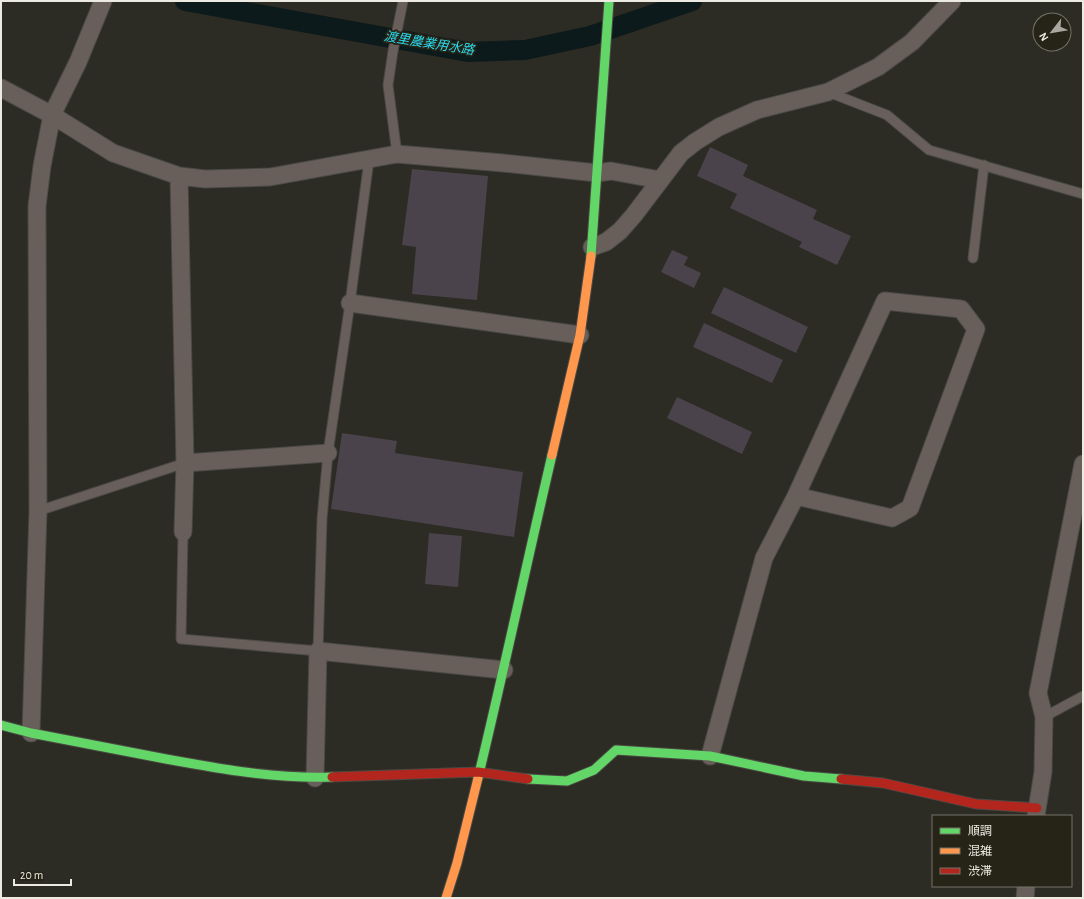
<svg xmlns="http://www.w3.org/2000/svg" width="1084" height="899" font-family="'Alegreya Sans','Noto Sans JP',sans-serif">
<style>
.lines{fill:none;stroke-linecap:round;stroke-linejoin:round}
.canal{stroke:#0c1a1b;stroke-width:20}
.building{fill:#4a434b}
.lane-casing{stroke:#4a4943;stroke-width:11}
.street-casing{stroke:#4a4943;stroke-width:19}
.fast-casing{stroke:#4a4943;stroke-width:11}
.slow-casing{stroke:#4a4943;stroke-width:11}
.jam-casing{stroke:#4a4943;stroke-width:11}
.lane{stroke:#685f5b;stroke-width:9}
.street{stroke:#685f5b;stroke-width:17}
.fast{stroke:#63d668;stroke-width:9}
.slow{stroke:#ff974d;stroke-width:9}
.jam{stroke:#b3261e;stroke-width:9}
.labels{text-anchor:middle;dominant-baseline:central;stroke-width:3.5;stroke-linejoin:round;paint-order:stroke}
.water-label{font-size:13px;font-style:italic;fill:#29d8eb;stroke:#262317}
</style>
<rect width="100%" height="100%" fill="#2c2b24"/>
<g class="lines">
<path class="canal" d="M185,1L468,52L525,50L590,36L692,1"/>
</g>
<path class="building" d="M710,147L748,165L743,176L817,210L813,219L851,236L837,265L799,247L802,242L730,208L737,194L697,176Z
M412,169L488,176L477,300L412,294L416,247L402,245Z
M672,250L688,257L684,265L701,273L694,288L661,272Z
M724,287L808,327L796,353L711,313Z
M704,323L783,360L772,383L693,347Z
M677,397L752,432L742,454L667,418Z
M342,433L397,441L395,453L523,472L514,537L331,509Z
M429,533L462,536L458,587L425,584Z"/>
<g class="lines">
<defs>
<path id="lane" d="M828,92L887,115L929,150L1083,194
M397,154L388,85L393,51L403,1
M973,258L984,165
M38,511L185,463
M183,532L181,639L318,651L322,519L328,453L350,303L369,160
M1044,717L1083,696"/>
<path id="street" d="M1,88L52,115L113,153L179,176L205,179L270,177L397,154L503,163L597,173L611,171L660,180
M179,176L185,463L183,532
M592,247L606,242L620,231L634,215L681,153L695,142L719,127L757,110L828,92L878,67L912,42L952,1
M350,303L580,335
M185,463L328,453
M31,733L38,511L37,206L42,166L52,115L78,62L103,1
M710,756L764,558L796,496L885,301L961,309L976,329L910,508L892,518L796,496
M315,778L318,651L504,670
M1036,816L1043,772L1044,717L1038,693L1083,464
M1025,898L1026,886"/>
<path id="fast" d="M591,256L609,1
M1,725L31,733C76,742 121,750 166,759C221,769 276,779 332,777
M478,778C504,670 527,562 552,455
M528,779L567,781L594,770L616,750L710,756L804,776L841,779"/>
<path id="slow" d="M552,455L580,335L591,256
M446,898L457,863L478,778"/>
<path id="jam" d="M332,777L478,772L528,779
M841,779L883,783L976,804L1037,808"/>
</defs>
<use href="#lane" class="lane-casing"/>
<use href="#street" class="street-casing"/>
<use href="#fast" class="fast-casing"/>
<use href="#slow" class="slow-casing"/>
<use href="#jam" class="jam-casing"/>
<use href="#lane" class="lane"/>
<use href="#street" class="street"/>
<use href="#fast" class="fast"/>
<use href="#slow" class="slow"/>
<use href="#jam" class="jam"/>
</g>
<g class="labels">
<g class="water-label">
<text transform="translate(429 44) rotate(9)">渡里農業用水路</text>
</g>
</g>
<rect width="1084" height="899" fill="none" stroke="#eceae1" stroke-width="4"/>
<rect x="932" y="815" width="140" height="72" fill="#262317" stroke="#757368"/>
<rect x="940" y="828" width="20" height="6" fill="#63d668" stroke="#757368"/>
<text x="968" y="835" font-size="12" fill="#eceae1">順調</text>
<rect x="940" y="848" width="20" height="6" fill="#ff974d" stroke="#757368"/>
<text x="968" y="855" font-size="12" fill="#eceae1">混雑</text>
<rect x="940" y="868" width="20" height="6" fill="#b3261e" stroke="#757368"/>
<text x="968" y="875" font-size="12" fill="#eceae1">渋滞</text>
<g transform="translate(1052 32) rotate(239)"><circle r="19" fill="#262317" stroke="#757368"/>
<path d="M0-3L7 15L0 10L-7 15Z" fill="#a9a79f"/>
<text y="-6" font-size="11" font-weight="bold" text-anchor="middle" fill="#eceae1">N</text>
</g>
<path d="M14 879v6h57v-6" fill="none" stroke="#eceae1" stroke-width="2"/>
<text x="20" y="879" font-size="12" fill="#eceae1" stroke="#262317" stroke-width="3" paint-order="stroke">20 m</text>
</svg>
